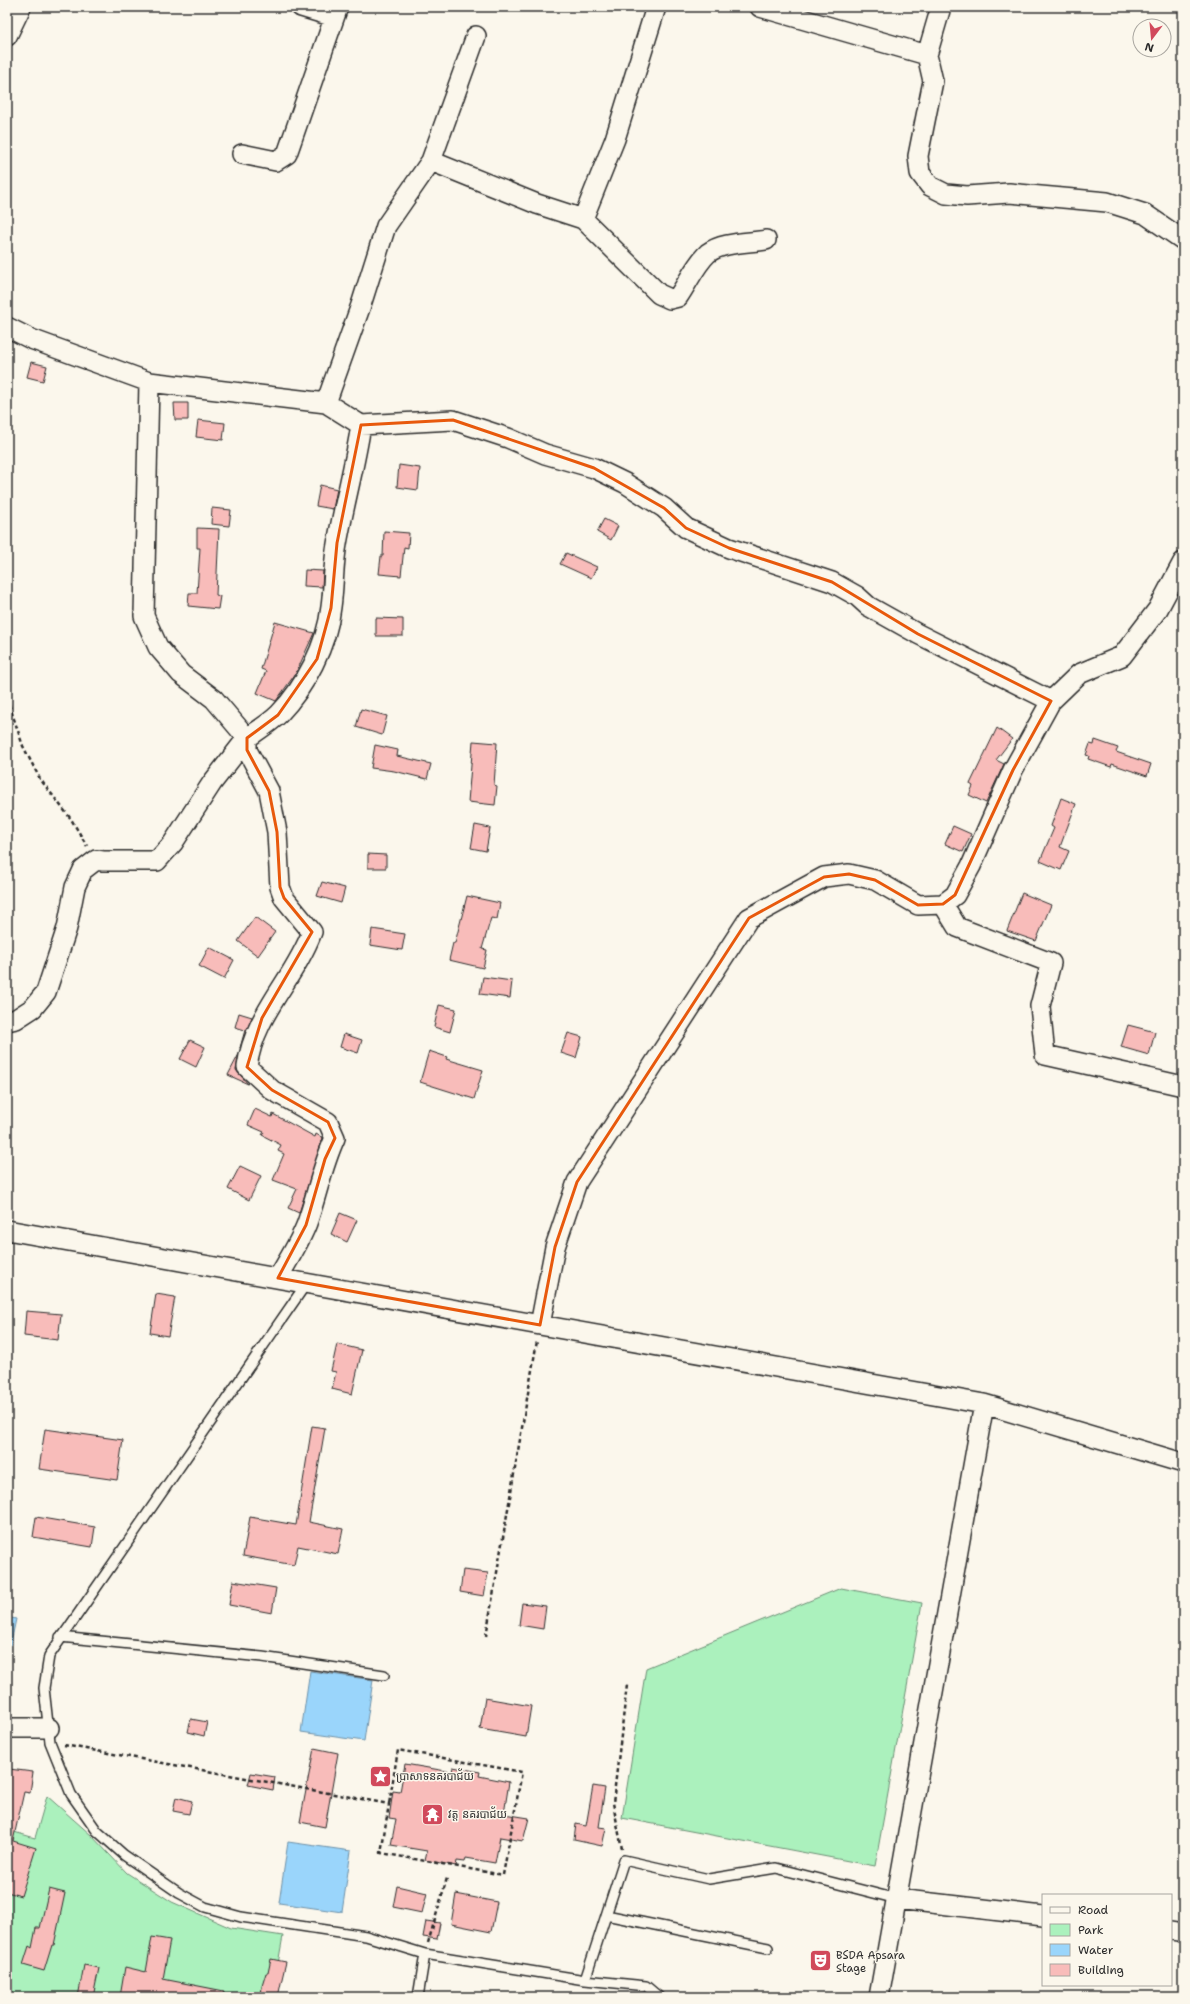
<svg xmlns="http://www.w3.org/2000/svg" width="1190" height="2004" font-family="'Shantell Sans','Noto Sans Khmer',sans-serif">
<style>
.green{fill:#abf1bd;stroke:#6b8e74}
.water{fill:#9ad5fb;stroke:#6e91a8}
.building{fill:#f8bcba;stroke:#2b2b2b}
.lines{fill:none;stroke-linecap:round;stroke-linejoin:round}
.service-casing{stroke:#2b2b2b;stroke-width:12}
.minor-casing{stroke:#2b2b2b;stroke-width:22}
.path{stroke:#2b2b2b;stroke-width:2.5;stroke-dasharray:4 3;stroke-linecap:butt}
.service{stroke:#fbf7ec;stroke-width:9}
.minor{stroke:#fbf7ec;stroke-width:19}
.marked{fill:none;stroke:#e8590c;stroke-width:3;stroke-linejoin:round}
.labels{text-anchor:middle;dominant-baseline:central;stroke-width:3;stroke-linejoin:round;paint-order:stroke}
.poi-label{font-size:11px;fill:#2b2b2b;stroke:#fbf7ec;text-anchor:start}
</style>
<rect width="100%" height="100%" fill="#fbf7ec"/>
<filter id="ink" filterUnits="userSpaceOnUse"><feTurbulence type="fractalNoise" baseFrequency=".025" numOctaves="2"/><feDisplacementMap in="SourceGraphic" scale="8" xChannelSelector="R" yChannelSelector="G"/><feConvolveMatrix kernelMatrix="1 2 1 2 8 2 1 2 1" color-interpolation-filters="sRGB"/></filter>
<g filter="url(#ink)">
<path class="green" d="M841,1588L922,1603L875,1866L622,1818L646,1668Z
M47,1796L91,1835L127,1873L172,1902L231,1928L283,1936L272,1997H7V1830L35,1838Z"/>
<path class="water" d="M7,1617L16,1619L7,1662Z
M310,1671L373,1680L364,1741L301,1732Z
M288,1842L351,1851L342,1912L279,1903Z"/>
<path class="building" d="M31,362L47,366L43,381L27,377Z
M174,403H188V420H175Z
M198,420L225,423L223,440L196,437Z
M399,465L420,468L418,490L397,487Z
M320,485L337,489L333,509L316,506Z
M212,508L231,510L229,526L211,524Z
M604,519L618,526L611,540L597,532Z
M197,528L219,529L216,595L220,596L218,609L188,606L189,593H197L200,548H197Z
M384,531L409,533L408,548L404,547L401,576L379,574L381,556H383Z
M566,553L597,567L591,578L560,564Z
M305,570L323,571L322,587L304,586Z
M376,618L403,619V636H376Z
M275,622L314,633L296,673L276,701L257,693L266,671L261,669Z
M361,709L387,716L382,735L356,727Z
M997,728L1012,739L996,760L1004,764L986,803L969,795L973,786L970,784Z
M1095,740L1118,748L1116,752L1151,764L1147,776L1112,764L1111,767L1088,759L1089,756L1086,755L1090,744L1094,745Z
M473,741L497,743L494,785L497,786L495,805L468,802Z
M375,745L398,750L397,756L431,764L427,779L394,771L371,768Z
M1061,798L1076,804L1060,847L1069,851L1061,870L1040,861L1054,828L1051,826Z
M475,825L490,828L486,851L471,848Z
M953,826L971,834L963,852L945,844Z
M368,854L386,855V868H368Z
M322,882L345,888L341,903L317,896Z
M1022,893L1051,905L1036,941L1007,931Z
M467,896L500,903L497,919L491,918L482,949L487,950L483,968L449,960L453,943H455Z
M255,917L275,932L258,956L238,941Z
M372,929L405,934L402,950L370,945Z
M209,947L234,960L224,979L199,966Z
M483,977L512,981L510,998L480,994Z
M439,1005L456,1009L450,1032L434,1027Z
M239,1013L252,1017L240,1048L245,1030L235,1027Z
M1128,1025L1155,1032L1149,1055L1121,1047Z
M568,1033L582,1037L576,1058L561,1053Z
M344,1034L362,1040L358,1053L340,1047Z
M190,1040L205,1047L196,1067L180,1059Z
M429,1051L447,1057L446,1059L483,1070L474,1099L420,1082Z
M239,1054L236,1070L248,1084L228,1075Z
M255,1109L272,1117L273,1114L315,1137L316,1134L323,1138L299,1213L288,1208L297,1189L273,1180L284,1154L278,1151L281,1145L262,1135L264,1132L248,1125Z
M240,1166L261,1176L249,1200L228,1189Z
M340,1213L357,1220L347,1242L331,1234Z
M156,1294L175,1297L168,1336L150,1333Z
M26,1311L61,1314L58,1340L24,1336Z
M337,1344L362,1350L352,1394L332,1389L336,1372L331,1371Z
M312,1426L325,1428L309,1522L343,1529L338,1554L298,1546L294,1565L243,1556L250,1517L296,1525Z
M45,1429L123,1440L117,1480L39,1469Z
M36,1517L95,1527L92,1547L33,1537Z
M463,1570L488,1573L484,1596L460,1592Z
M233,1581L276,1588L272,1613L229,1605Z
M522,1603L546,1606L543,1629L519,1625Z
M485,1698L531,1706L526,1737L480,1729Z
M191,1719L207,1722L204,1736L188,1732Z
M314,1748L338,1753L325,1827L300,1822Z
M405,1764L452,1772L453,1767L480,1772L479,1776L509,1782L504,1814L529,1818L523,1841L500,1837L495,1863L466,1858L465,1862L457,1861L456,1866L425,1860L427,1851L391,1845L396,1819L389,1818L393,1791L400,1792Z
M9,1769L33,1772L30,1793L24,1792L13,1841L36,1848L21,1896L7,1892V1871L10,1861L7,1860L10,1843H7V1782Z
M251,1773L275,1777L273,1790L248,1785Z
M593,1786L605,1788L599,1827L606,1828L602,1846L574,1840L576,1824L586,1826Z
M176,1797L192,1801L189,1814L173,1811Z
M397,1886L427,1893L422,1913L393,1907Z
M49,1889L65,1893L54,1945H52L44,1971L23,1965L29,1946L32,1948L36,1928H40Z
M456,1894L497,1902L491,1932L451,1924Z
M426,1921L440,1923L437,1939L423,1937Z
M152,1937L170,1940L163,1979L224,1991L223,1997H120L125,1967L146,1972Z
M271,1959L286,1962L281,1983L278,1997H261L262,1986L266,1973H268Z
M84,1965L99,1968L93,1997H78Z"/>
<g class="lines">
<defs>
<path id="service" d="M306,1284L49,1656L44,1688L50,1742L71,1794L97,1831L124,1855L179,1893L205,1907L241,1917L366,1936L425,1954L585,1980L646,1986L659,1997
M60,1637L262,1657L384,1675
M606,1915L768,1948
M585,1980L624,1860L709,1879L776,1868L897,1899
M418,1997L425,1954"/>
<path id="minor" d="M301,7L334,17
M760,7L927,55L941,7
M7,36L21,7
M927,55L933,81L918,156L920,173L930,186L946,194L967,196L1009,193L1107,202L1145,214L1183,240
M242,154L276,161L287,154L338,7
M431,161L537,204L583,219L615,139L656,7
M583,219L659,294L670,299L678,297C688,283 695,265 708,253C722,242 749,243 766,240
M7,327L31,339L149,382L326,403L361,425L453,420L508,438L545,454L594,468L625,483L664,508L686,528L729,548L832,582L857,596L868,606L918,634L1051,701
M326,403L361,305L386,226L431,161L476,36
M943,904L957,927L1051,963L1040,1006L1045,1055L1183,1086
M7,1021L16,1019L33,1008L46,992L67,928L75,887L83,870L96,860L103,861H157L173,843L212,783L247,738L214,699L181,674L158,647L144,616L149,382
M7,1230L984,1404L1183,1463
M278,1278C288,1260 300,1242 307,1223C317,1195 322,1166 335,1138L328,1122L272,1090L247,1067C254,1014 294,980 312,932L284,898L280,887L277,832L269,791L247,750V738C257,731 270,723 279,714C305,687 327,645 331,607C334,586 333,565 337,544C344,504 355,465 361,425
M540,1325L555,1247L577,1182L749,918L824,877L849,874L875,880L918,905L943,904L955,895L971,866L1013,770L1051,701L1079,674L1122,656L1158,609L1183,562
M7,1728H49
M897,1899L1043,1916
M1171,1931L1183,1933
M879,1997L984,1404"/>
</defs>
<use href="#service" class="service-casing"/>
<use href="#minor" class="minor-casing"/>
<path class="path" d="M7,698L23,746L40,779L71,819L87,846
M486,1636L537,1341
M64,1745L389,1804L381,1853L503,1875L522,1772L398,1750L389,1804
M622,1849L613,1803L627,1685
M428,1943L447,1878"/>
<use href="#service" class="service"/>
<use href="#minor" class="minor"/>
</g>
</g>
<path class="marked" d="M453,420L594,468L664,508L686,528L729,548L832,582L918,634L1051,701L1013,770L955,895L943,904L918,905L875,880L849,874L824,877L749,918L577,1182L555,1247L540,1325L278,1278L306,1225L325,1159L335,1138L328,1122L272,1090L247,1067L262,1018L312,932L284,898L280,887L277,832L269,791L247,750V738L278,715L317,659L331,608L337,543L361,425Z"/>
<defs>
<symbol id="sight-square" viewBox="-11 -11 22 22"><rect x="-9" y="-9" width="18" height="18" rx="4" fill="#d1495b" stroke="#fbf7ec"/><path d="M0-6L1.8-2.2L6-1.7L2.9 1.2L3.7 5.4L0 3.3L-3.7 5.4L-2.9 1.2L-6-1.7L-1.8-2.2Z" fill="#fff"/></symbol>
<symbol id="temple-square" viewBox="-11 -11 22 22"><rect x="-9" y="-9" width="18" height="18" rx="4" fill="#d1495b" stroke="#fbf7ec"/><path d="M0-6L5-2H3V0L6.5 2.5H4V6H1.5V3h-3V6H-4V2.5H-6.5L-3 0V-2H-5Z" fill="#fff"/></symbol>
<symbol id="theatre-square" viewBox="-11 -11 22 22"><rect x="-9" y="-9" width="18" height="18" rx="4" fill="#d1495b" stroke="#fbf7ec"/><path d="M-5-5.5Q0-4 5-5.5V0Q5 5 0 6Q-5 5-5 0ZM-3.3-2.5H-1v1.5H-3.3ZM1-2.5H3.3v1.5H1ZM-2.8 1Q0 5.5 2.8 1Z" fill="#fff"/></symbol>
</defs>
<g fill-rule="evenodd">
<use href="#sight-square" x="368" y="1764" width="25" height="25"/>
<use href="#temple-square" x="420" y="1802" width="25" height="25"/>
<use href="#theatre-square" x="808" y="1948" width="25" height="25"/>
</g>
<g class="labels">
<g class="poi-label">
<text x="396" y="1776">ប្រាសាទនគរបាជ័យ</text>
<text x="448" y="1814">វត្ត នគរបាជ័យ</text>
<text x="836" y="1955">BSDA Apsara<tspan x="836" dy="13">Stage</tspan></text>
</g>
</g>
<rect width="1190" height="2004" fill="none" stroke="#fbf7ec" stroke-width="24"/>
<rect x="12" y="12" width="1166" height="1980" fill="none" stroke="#2b2b2b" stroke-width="1.5" filter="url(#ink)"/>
<rect x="1042" y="1894" width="130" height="92" fill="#fbf7ec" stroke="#a8a59f"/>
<rect x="1050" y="1907" width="20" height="6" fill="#fbf7ec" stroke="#a8a59f"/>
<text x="1078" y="1914" font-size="12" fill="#2b2b2b">Road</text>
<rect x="1050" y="1924" width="20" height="12" fill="#abf1bd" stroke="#a8a59f"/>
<text x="1078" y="1934" font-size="12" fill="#2b2b2b">Park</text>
<rect x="1050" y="1944" width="20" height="12" fill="#9ad5fb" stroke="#a8a59f"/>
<text x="1078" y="1954" font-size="12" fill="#2b2b2b">Water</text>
<rect x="1050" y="1964" width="20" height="12" fill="#f8bcba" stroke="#a8a59f"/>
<text x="1078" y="1974" font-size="12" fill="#2b2b2b">Building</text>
<g transform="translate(1152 38) rotate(196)"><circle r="19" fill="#fbf7ec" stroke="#a8a59f"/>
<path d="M0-3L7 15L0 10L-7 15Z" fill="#d1495b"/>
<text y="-6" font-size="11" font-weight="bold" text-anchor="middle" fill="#2b2b2b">N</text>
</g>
</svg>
